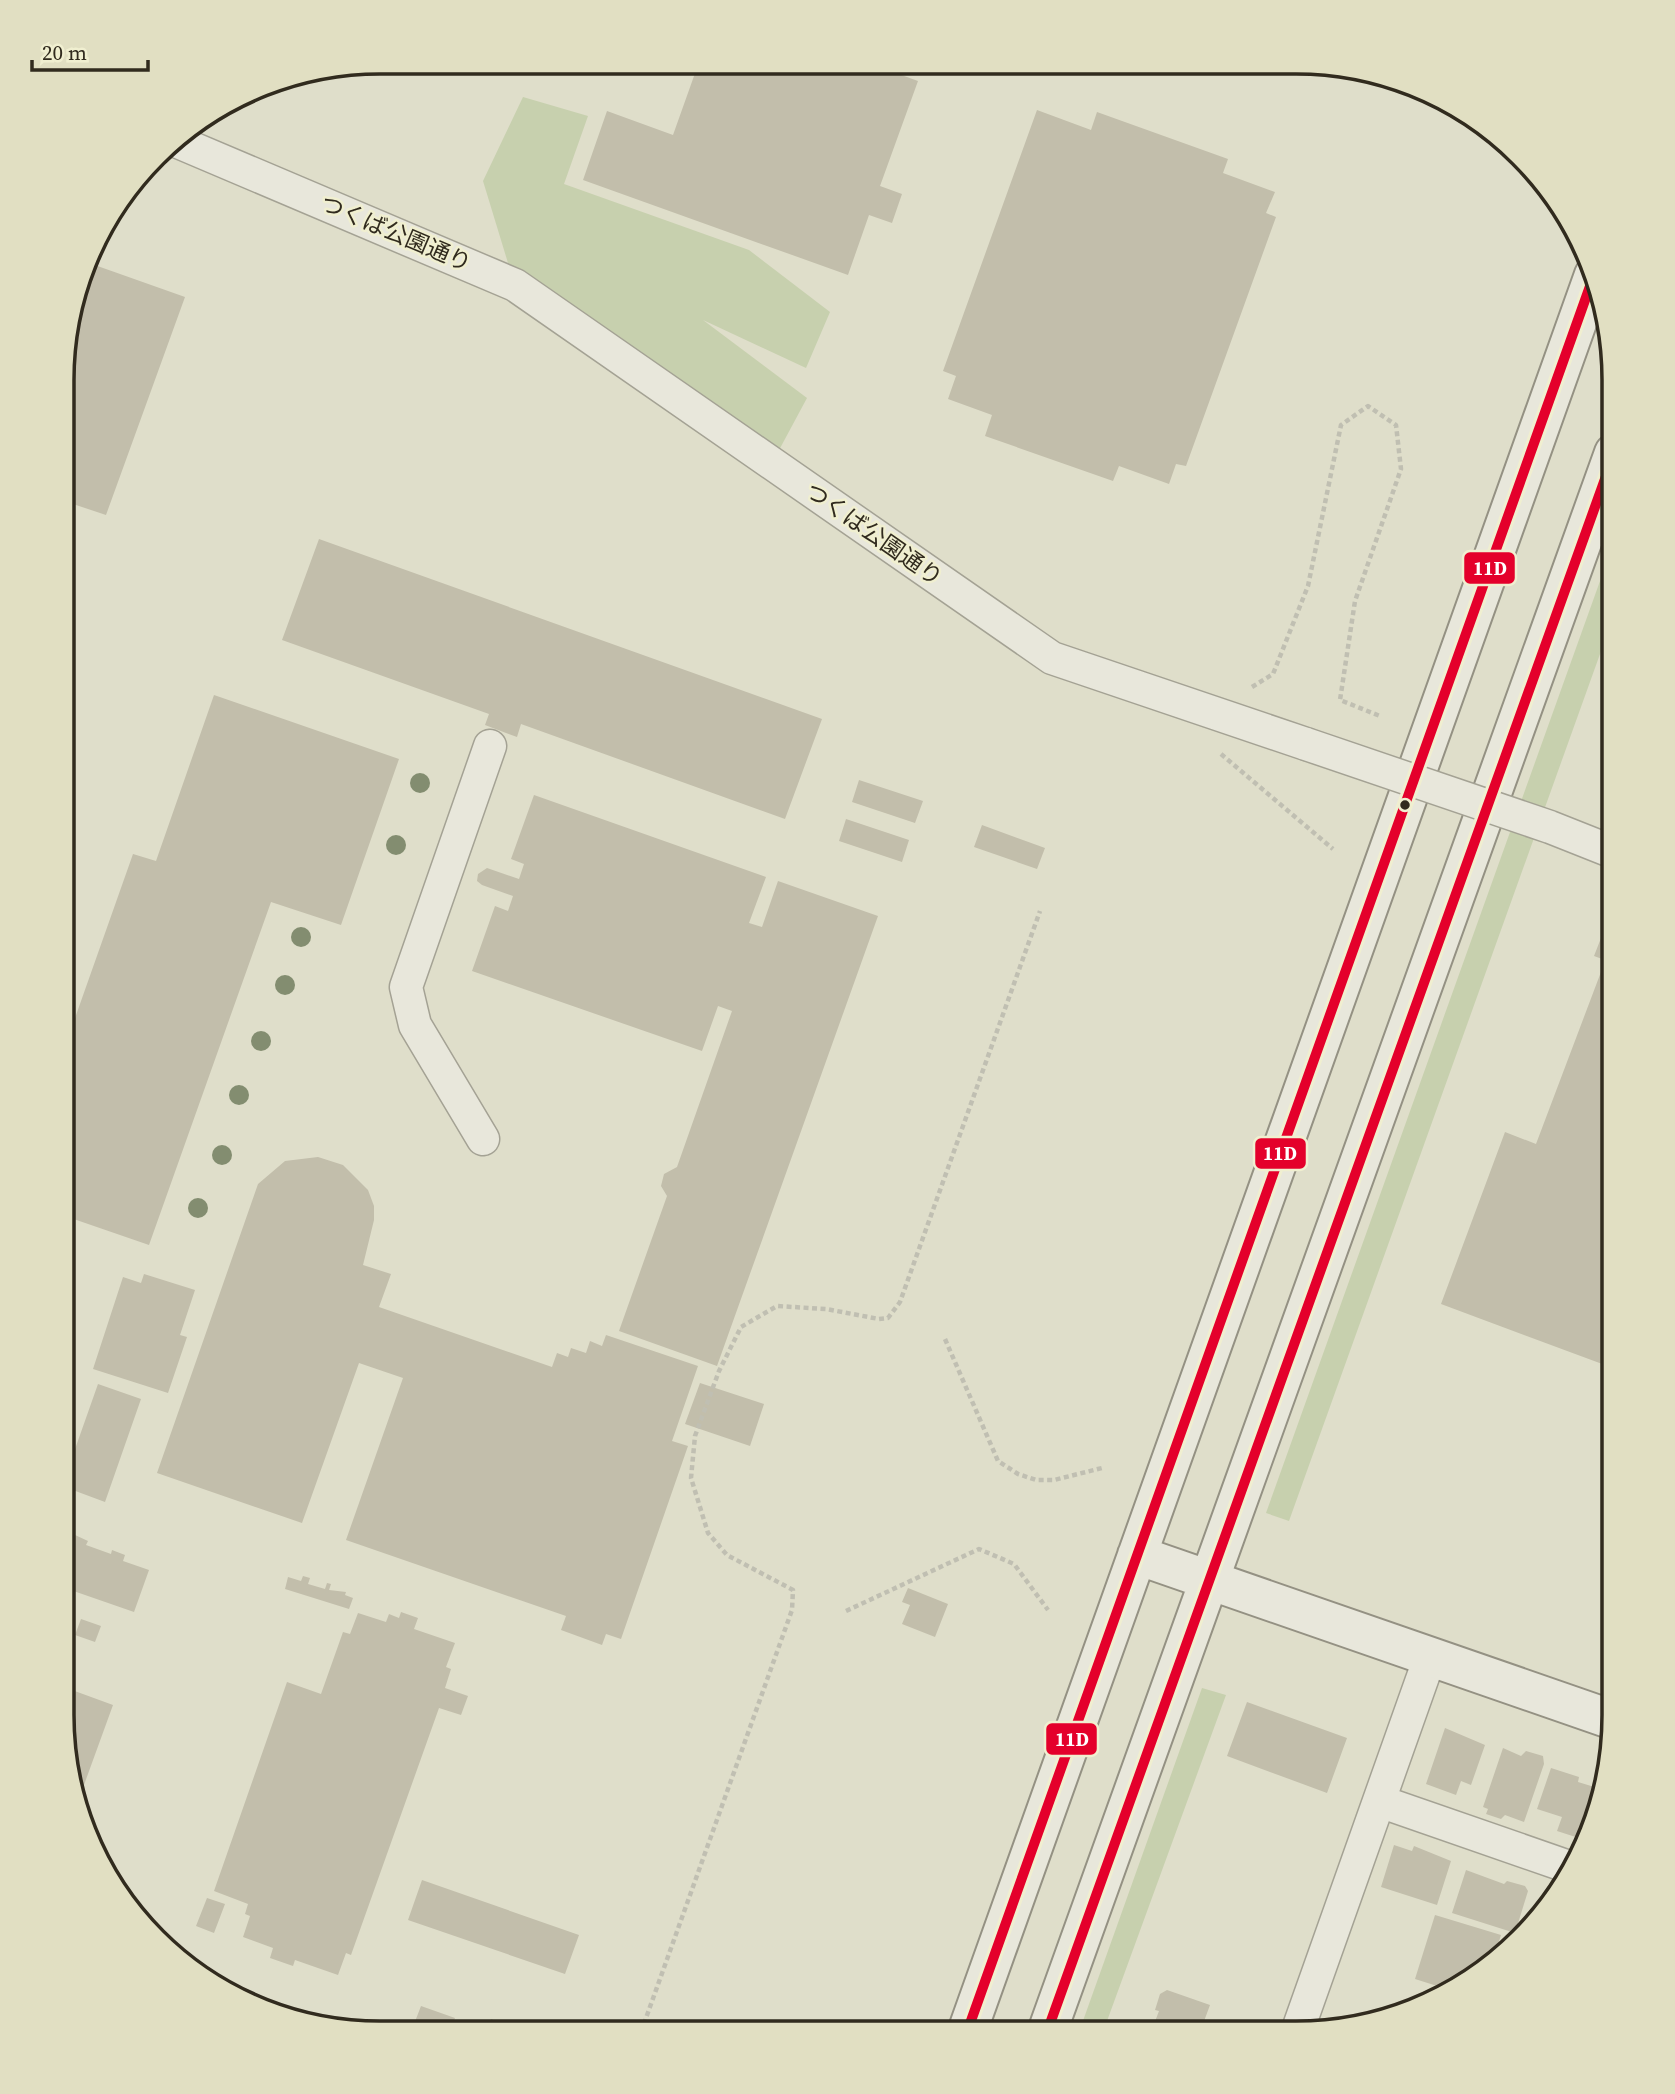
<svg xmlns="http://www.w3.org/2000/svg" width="1675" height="2094" font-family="'Source Serif 4','Noto Sans JP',serif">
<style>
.green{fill:#c7d0ae}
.building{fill:#c2beab}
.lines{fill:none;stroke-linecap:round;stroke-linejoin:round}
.street-casing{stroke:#a4a294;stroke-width:35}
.secondary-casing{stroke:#949183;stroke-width:42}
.path{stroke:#c0bfb2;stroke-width:4.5;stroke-dasharray:5 3.5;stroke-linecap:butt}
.street{stroke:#e8e7db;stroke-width:32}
.secondary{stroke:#e8e7db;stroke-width:38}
.street-bridge-casing{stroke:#a4a294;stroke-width:35;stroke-linecap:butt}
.street-bridge{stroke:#e8e7db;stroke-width:32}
.bus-1-casing{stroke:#f0efd0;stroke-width:16}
.bus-1{stroke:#e4002b;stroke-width:10}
.tree{fill:#838d70}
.bus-dot{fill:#312b1e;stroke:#f0efd0;stroke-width:2.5}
.labels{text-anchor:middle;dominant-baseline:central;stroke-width:5;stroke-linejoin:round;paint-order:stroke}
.street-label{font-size:23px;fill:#312b1e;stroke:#f0efd0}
.rim{fill:none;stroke:#312b1e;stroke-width:3.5}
.line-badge{stroke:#f0efd0;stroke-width:2.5}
.badge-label{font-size:19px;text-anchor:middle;font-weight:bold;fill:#fff}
</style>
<rect width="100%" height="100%" fill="#dfdeca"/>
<path class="green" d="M523,97L588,116L564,184L749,250L830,312L806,368L703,320L807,398L778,452L508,263L483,181Z
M1614,542V615L1289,1521L1266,1513Z
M1202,1688L1226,1695L1103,2032H1079Z"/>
<path class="building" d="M699,62L868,63L918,81L880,186L902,194L892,223L869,215L848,275L583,180L607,111L673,135Z
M1037,110L1091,130L1097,112L1228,159L1223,173L1275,192L1266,213L1276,217L1186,466L1176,464L1169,484L1119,466L1113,481L985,436L992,415L948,399L956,376L943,371Z
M89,263L185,297L106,515L64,501V337Z
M319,539L822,719L785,819L521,724L517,737L485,725L489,714L282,640Z
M214,695L399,759L341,925L271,902L149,1245L62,1215L63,1052L133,854L156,861Z
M859,780L923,801L915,823L852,802Z
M534,795L766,877L749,923L762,927L778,881L878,916L717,1366L619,1331L667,1196L661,1186L664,1174L677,1167L732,1011L718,1006L702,1051L472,971L495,906L508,911L513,896L482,885L477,881L478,874L487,868L519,879L524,864L511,859Z
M846,819L909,840L902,862L839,841Z
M982,825L1045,848L1037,869L974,847Z
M1610,915L1613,916V963L1594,956Z
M1604,964L1613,968V1368L1441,1304L1505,1132L1536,1144Z
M318,1157L343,1165L368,1190L374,1206V1220L363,1265L391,1274L379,1307L552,1367L557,1353L568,1357L571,1348L586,1353L590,1341L602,1346L606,1335L698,1366L672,1441L688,1446L621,1639L606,1634L602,1645L561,1630L566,1616L346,1540L403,1378L359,1363L302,1523L157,1473L258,1184L285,1161Z
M144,1274L195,1290L180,1335L187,1337L168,1393L93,1369L123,1277L141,1283Z
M700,1383L764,1404L750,1446L685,1424Z
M98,1384L141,1399L105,1502L62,1486Z
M75,1535L88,1541L86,1545L111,1554L112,1550L125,1555L123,1561L149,1570L134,1612L62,1587V1536L73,1540Z
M303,1576L310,1578L308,1584L325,1589L327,1583L331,1584L329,1590L346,1592L345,1595L353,1598L349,1609L285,1589L288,1577L301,1581Z
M908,1588L948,1604L935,1637L902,1624L910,1605L902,1602Z
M61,1611L71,1614L65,1630L61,1629Z
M401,1612L418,1618L414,1629L455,1643L446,1667L451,1669L445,1688L468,1696L461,1715L439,1708L351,1955L346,1953L338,1975L295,1960L293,1966L270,1958L273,1948L243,1937L250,1916L245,1914L248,1904L214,1891L287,1682L321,1694L343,1632L350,1634L358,1613L386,1622L389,1614L399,1618Z
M81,1619L101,1626L95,1642L75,1635Z
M61,1686L113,1705L76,1807L61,1715Z
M1247,1702L1347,1738L1327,1793L1227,1756Z
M1445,1728L1485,1745L1471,1785L1461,1781L1456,1795L1426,1784Z
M1503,1748L1521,1756L1526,1751L1543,1756L1544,1764L1524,1822L1505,1815L1501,1819L1486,1814L1488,1809L1483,1807Z
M1551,1768L1579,1777L1578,1782L1601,1789L1585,1840L1557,1831L1562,1817L1537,1809Z
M1394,1845L1412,1851L1414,1846L1451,1861L1437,1905L1381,1887Z
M1466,1870L1504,1884L1507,1881L1525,1886L1528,1891L1515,1933L1452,1913Z
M422,1880L579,1935L565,1974L408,1920Z
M207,1898L225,1904L214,1933L196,1926Z
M1435,1915L1501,1935L1496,1951L1488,1953L1486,1961L1453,1991L1415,1979Z
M1167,1990L1210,2005L1200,2032H1151L1159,2011L1155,2010L1160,1994Z
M421,2006L455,2018L449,2032H411Z
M491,2019L525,2032H486Z"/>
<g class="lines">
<defs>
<path id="street" d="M171,139L515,285L1052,658L1306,744
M483,1139L415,1025L406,987L490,746
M1379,1801L1572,1868
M1297,2032L1430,1657"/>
<path id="secondary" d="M1137,1555L1613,1720
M967,2032L1594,275
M1047,2032L1614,453"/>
</defs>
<use href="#street" class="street-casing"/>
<use href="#secondary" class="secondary-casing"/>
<path class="path" d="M1252,687L1273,674L1308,586L1341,425L1368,406L1396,425L1401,469L1355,601L1340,700L1380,716
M1221,754L1333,849
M945,1339L998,1461L1018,1474L1036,1480H1054L1102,1468
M846,1611L979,1549L1014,1564L1048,1610
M641,2032L792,1610L793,1590L727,1555L708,1533L691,1478L695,1436L719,1371L741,1327L777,1306L826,1309L879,1319L888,1318L900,1302L1040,911"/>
<use href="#street" class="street"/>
<use href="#secondary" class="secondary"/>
<defs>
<path id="street-bridge" d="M1306,744L1550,827L1613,852"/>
</defs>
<use href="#street-bridge" class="street-bridge-casing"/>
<use href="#street-bridge" class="street-bridge"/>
<defs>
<path id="bus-1" d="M967,2032L1594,275
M1047,2032L1614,454"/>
</defs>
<use href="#bus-1" class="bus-1-casing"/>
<use href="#bus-1" class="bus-1"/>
</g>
<g class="tree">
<circle cx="420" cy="783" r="10"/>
<circle cx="396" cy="845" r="10"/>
<circle cx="301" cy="937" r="10"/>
<circle cx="285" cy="985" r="10"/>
<circle cx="261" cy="1041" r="10"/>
<circle cx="239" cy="1095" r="10"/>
<circle cx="222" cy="1155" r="10"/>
<circle cx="198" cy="1208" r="10"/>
</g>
<circle class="bus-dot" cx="1405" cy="805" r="6"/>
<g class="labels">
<g class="street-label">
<text transform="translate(396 233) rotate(23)">つくば公園通り</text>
<text transform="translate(874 534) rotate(35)">つくば公園通り</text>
</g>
</g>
<path d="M0 0H1675V2094H0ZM380 74H1296A306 306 0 0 1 1602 380V1715A306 306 0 0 1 1296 2021H380A306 306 0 0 1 74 1715V380A306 306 0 0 1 380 74Z" fill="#e1dfc2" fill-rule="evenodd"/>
<path class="rim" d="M380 74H1296A306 306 0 0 1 1602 380V1715A306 306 0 0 1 1296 2021H380A306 306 0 0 1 74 1715V380A306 306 0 0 1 380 74Z"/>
<g class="line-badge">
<rect x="1463" y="551" width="53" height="34" rx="7" fill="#e4002b"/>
<rect x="1254" y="1137" width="53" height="33" rx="7" fill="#e4002b"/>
<rect x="1045" y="1722" width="53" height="34" rx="7" fill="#e4002b"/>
</g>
<g class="badge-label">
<text x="1490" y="575">11D</text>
<text x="1280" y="1160">11D</text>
<text x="1072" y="1746">11D</text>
</g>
<path d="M32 60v10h116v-10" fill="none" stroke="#312b1e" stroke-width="3.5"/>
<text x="42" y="60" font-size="21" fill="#312b1e" stroke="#f0efd0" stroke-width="5" paint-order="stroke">20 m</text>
</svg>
